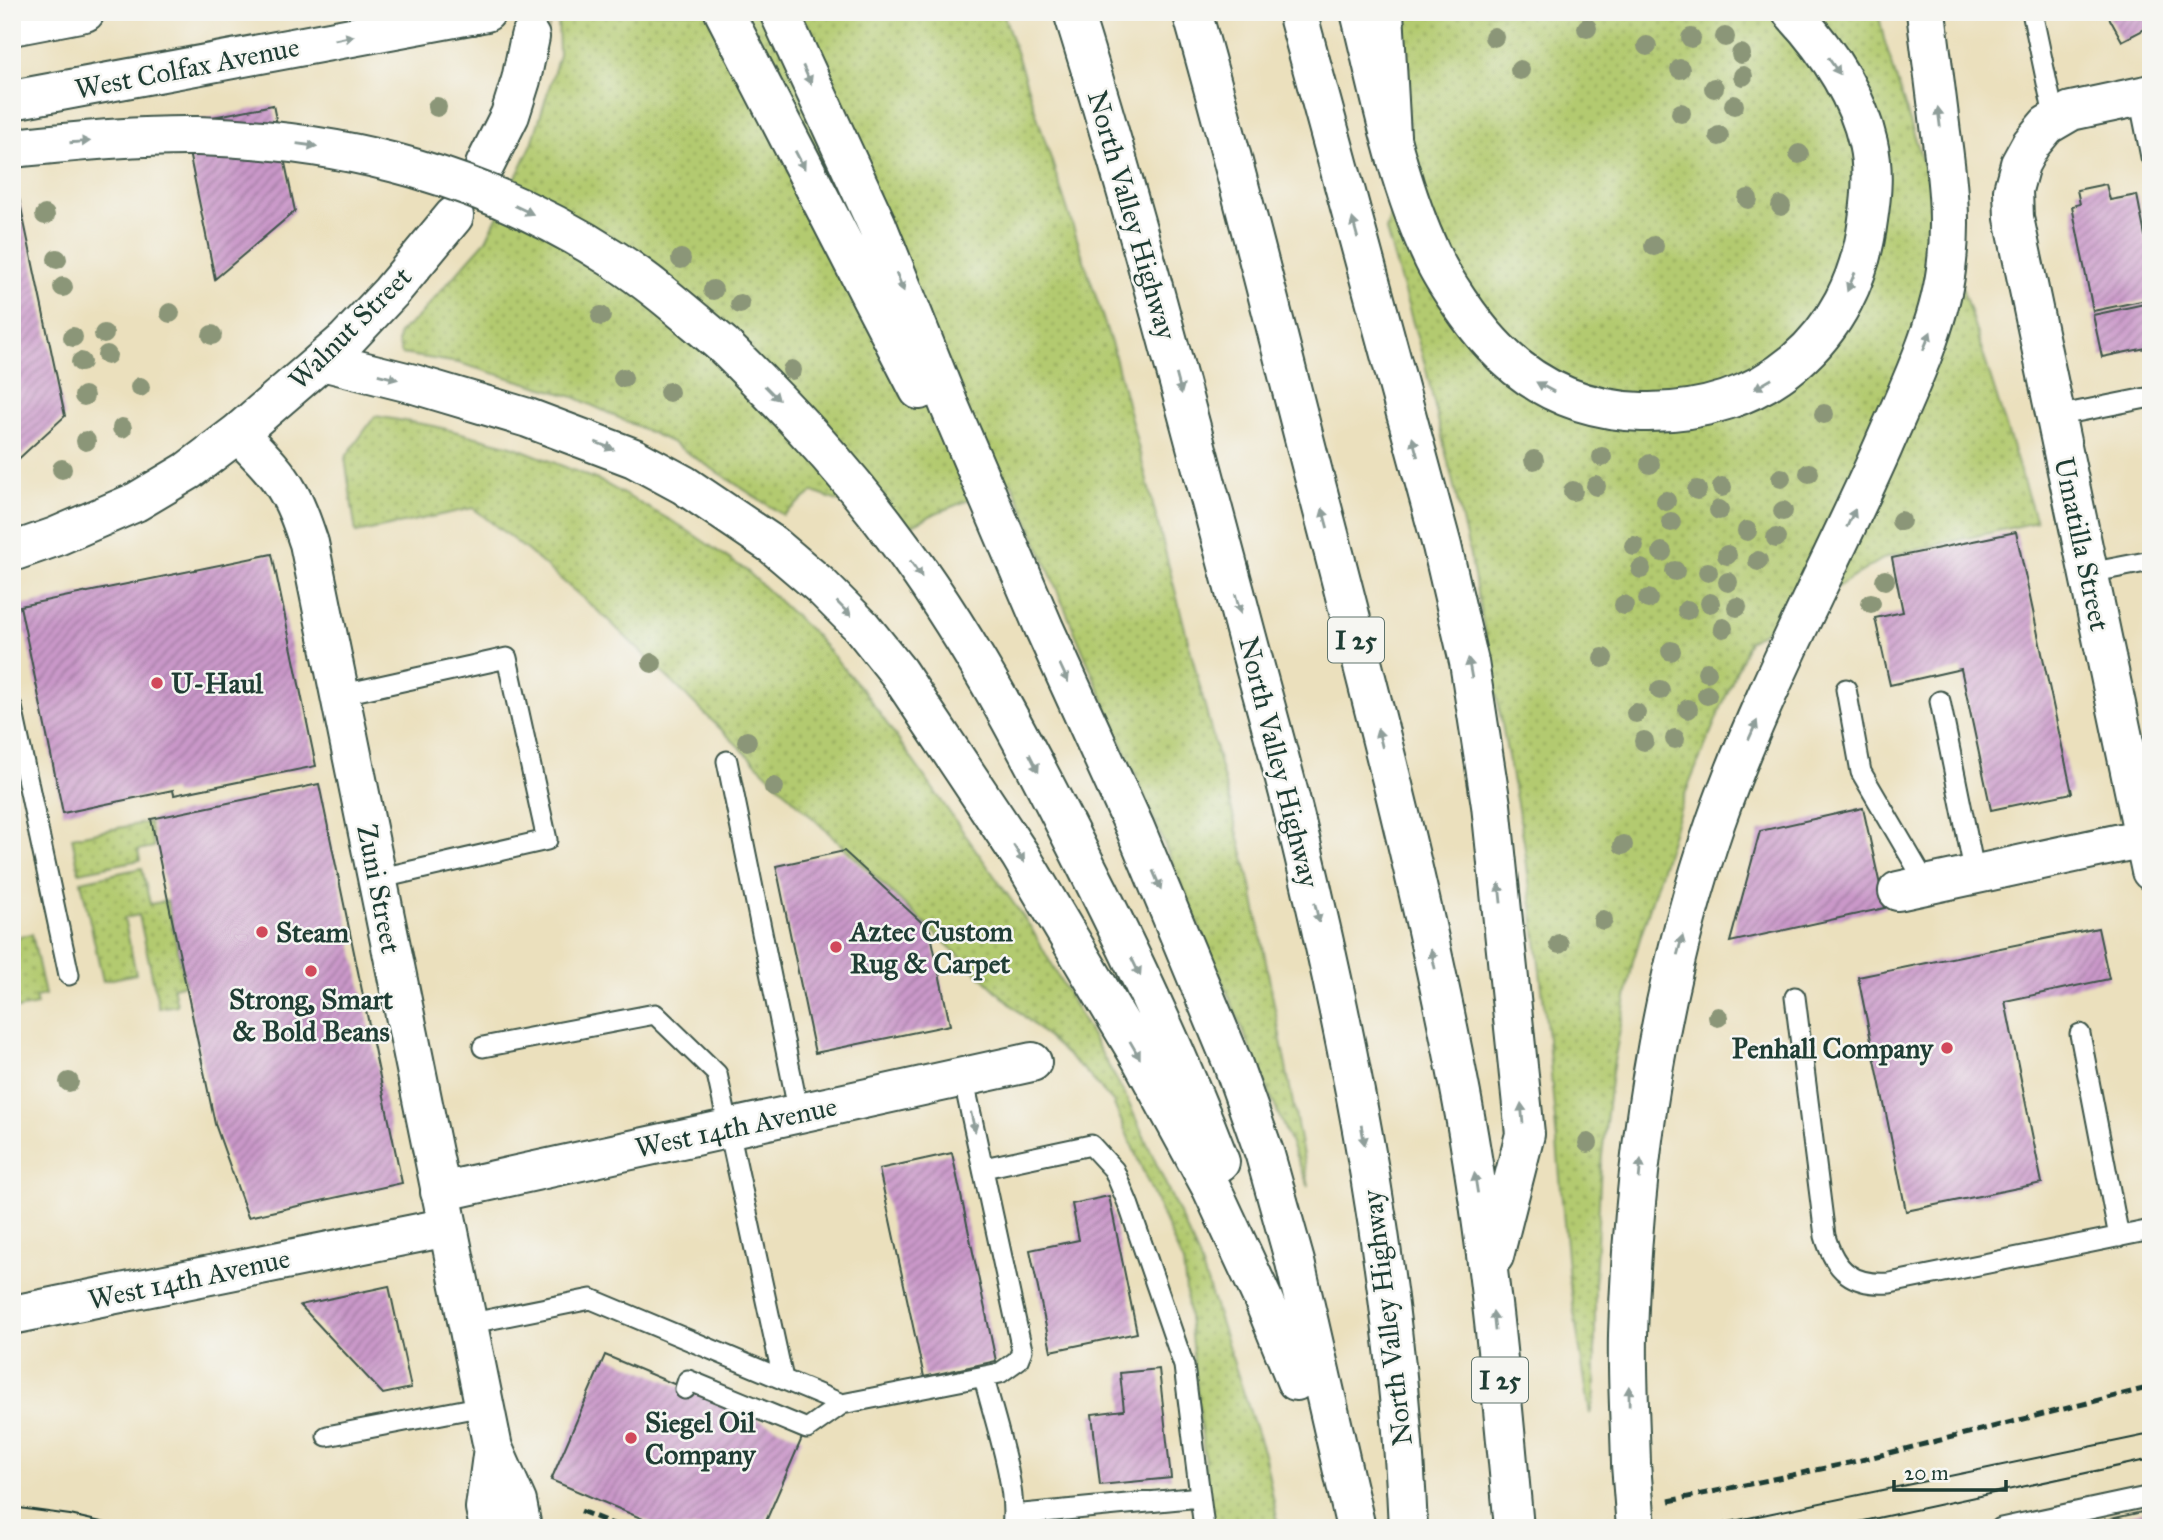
<svg xmlns="http://www.w3.org/2000/svg" width="2163" height="1540" font-family="'IM FELL Great Primer',serif">
<style>
.grass{fill:url(#grass-dots);stroke:#698452;stroke-width:2}
.building{fill:url(#building-hatch)}
.lines{fill:none;stroke-linecap:round;stroke-linejoin:round}
.secondary-tunnel{stroke:#c2bfa2;stroke-width:38;stroke-dasharray:38 19;stroke-linecap:butt}
.lane-casing{stroke:#3e5549;stroke-width:23}
.street-casing{stroke:#3e5549;stroke-width:42}
.secondary-casing{stroke:#3e5549;stroke-width:42}
.primary-casing{stroke:#3e5549;stroke-width:42}
.highway-casing{stroke:#3e5549;stroke-width:42}
.lane{stroke:#fff;stroke-width:19}
.street{stroke:#fff;stroke-width:38}
.secondary{stroke:#fff;stroke-width:38}
.primary{stroke:#fff;stroke-width:38}
.highway{stroke:#fff;stroke-width:38}
.tram{stroke:#1f3d34;stroke-width:2}
.rail{stroke:#1f3d34;stroke-width:5;stroke-dasharray:10 5;stroke-linecap:butt}
.highway-bridge-casing{stroke:#3e5549;stroke-width:42;stroke-linecap:butt}
.highway-bridge{stroke:#fff;stroke-width:38}
.tree{fill:#8b9678}
.oneway{fill:#8f9e9a}
.poi-dot{fill:#d1495b;stroke:#f6f6f2;stroke-width:2.5}
.labels{text-anchor:middle;dominant-baseline:central;stroke-width:5;stroke-linejoin:round;paint-order:stroke}
.shield{fill:#f6f6f2;stroke:#60746d;stroke-width:2}
.shield-label{font-size:26px;font-weight:bold;fill:#1f3d34}
.street-label{font-size:28px;fill:#1f3d34;stroke:#f6f6f2}
.poi-label{font-size:28px;font-weight:bold;fill:#1f3d34;stroke:#f6f6f2;text-anchor:start}
</style>
<defs>
<pattern id="grass-dots" width="8" height="8" patternUnits="userSpaceOnUse" patternTransform="scale(1.75)"><rect width="8" height="8" fill="#b3ca6f"/><path d="M2 2h.1M6 6h.1" fill="none" stroke="#91a55c" stroke-width="1.8" stroke-linecap="round"/></pattern>
<pattern id="building-hatch" width="6" height="6" patternUnits="userSpaceOnUse" patternTransform="scale(1.75)"><rect width="6" height="6" fill="#ca98c9"/><path d="M-1 1l2-2M0 6l6-6M5 7l2-2" fill="none" stroke="#a37da4"/></pattern>
</defs>
<rect width="100%" height="100%" fill="#f6f6f2"/>
<filter id="ink" filterUnits="userSpaceOnUse"><feTurbulence type="fractalNoise" baseFrequency=".0143" numOctaves="2"/><feDisplacementMap in="SourceGraphic" scale="14" xChannelSelector="R" yChannelSelector="G"/><feConvolveMatrix kernelMatrix="1 2 1 2 8 2 1 2 1" color-interpolation-filters="sRGB"/></filter>
<filter id="wash" filterUnits="userSpaceOnUse"><feTurbulence type="fractalNoise" baseFrequency=".00686" numOctaves="4" result="noise"/><feDisplacementMap in="SourceGraphic" scale="28" xChannelSelector="R" yChannelSelector="G"/><feGaussianBlur stdDeviation="1.57" result="paint"/><feColorMatrix in="noise" values="0 0 0 0 0 0 0 0 0 0 0 0 0 0 0 0 0 1.4 0 .05"/><feComposite in="paint" operator="in"/></filter>
<g filter="url(#wash)">
<rect width="100%" height="100%" fill="#ebe0bd"/>
<path class="grass" d="M558,12H1003L1113,349L1252,889L1309,1187L1012,483L936,513L909,527L813,492L783,515L671,442L574,397L459,363L402,354L398,343L399,333L417,318L486,240L532,144L559,55Z
M1395,12H1878L1884,39L2036,522L1886,557L1749,641L1685,794L1633,961L1612,1072L1601,1164L1595,1282V1394L1590,1414L1569,1280L1547,1029L1524,841L1469,550L1424,361L1386,230L1411,143Z
M375,416L434,426L515,447L600,481L681,526L747,571L814,634L866,694L1031,928L1125,1095L1198,1255L1265,1457L1279,1528H1212L1183,1263L1113,1102L1085,1071L1007,1001L797,803L606,618L529,552L473,508L356,533L345,458Z
M149,822L154,847L138,850L140,860L79,872L72,837Z
M142,868L150,904L167,901L185,984L173,987L177,1005L159,1008L139,915L124,918L136,974L103,981L81,881Z
M32,934L45,995L35,997L37,1005L12,1010V938Z"/>
<g id="blocks">
<path class="building" d="M2106,12H2151V26L2122,41Z
M273,105L295,211L215,279L183,123Z
M12,165L65,416L12,465Z
M2106,184L2110,200L2137,195L2151,266V299L2093,311L2072,206L2080,204L2077,190Z
M2149,303L2151,347L2102,357L2093,315Z
M2016,532L2072,793L1991,810L1961,669L1890,685L1875,618L1903,612L1892,558Z
M272,554L316,766L174,795L173,790L63,813L20,606Z
M319,784L402,1183L248,1217L215,1124L151,819Z
M1863,808L1885,908L1730,942L1760,831Z
M844,851L930,930L950,1025L815,1053L776,866Z
M2098,928L2109,979L2005,1001L2042,1183L1906,1211L1858,977Z
M952,1153L996,1361L924,1377L879,1169Z
M1109,1196L1137,1333L1051,1351L1030,1250L1079,1240L1072,1204Z
M389,1286L411,1388L383,1394L300,1305Z
M605,1355L802,1438L763,1528H664L551,1480Z
M1159,1369L1171,1478L1100,1485L1092,1414L1124,1410L1120,1373Z
M2151,1510V1528H2074V1527Z"/>
</g>
</g>
<g filter="url(#ink)">
<use href="#blocks" fill-opacity="0" stroke="#3e5549" stroke-width="2"/>
<g class="lines">
<path class="secondary-tunnel" d="M530,37L533,12"/>
<defs>
<path id="lane" d="M2032,12L2055,121
M2139,97L2151,157
M2056,416L2151,397
M2089,573L2151,561
M1846,689L1861,772L1927,885
M339,695L507,658L547,840L377,879
M1940,701L1975,875
M12,707L69,975
M727,761L799,1114
M1795,997L1825,1236C1835,1271 1853,1286 1890,1283L2151,1230
M2080,1034L2119,1237
M483,1047L655,1014L717,1074L783,1379
M984,1168L1091,1145L1114,1170L1129,1206L1184,1366L1204,1528
M467,1324L591,1299L842,1404L1000,1373L1018,1360L1022,1350L963,1077
M984,1378C994,1419 1018,1486 1012,1527
M685,1389L688,1380L807,1429L842,1404
M327,1436L484,1406
M1013,1515L1200,1497
M2001,1528L2151,1496"/>
<path id="street" d="M2151,94L2071,111L2047,125L2031,144L2020,164L2013,190L2014,218L2151,871
M1898,891L2144,838
M440,1192L1032,1062
M12,1315L448,1227"/>
<path id="secondary" d="M485,165L510,115L521,80L530,37
M238,433C255,451 276,470 288,492C298,508 303,526 309,543L493,1448L517,1502L522,1528
M12,552L55,537L136,502L188,471L238,433L345,341L391,292L454,216
M489,1528L485,1508L493,1448"/>
<path id="primary" d="M1360,12C1380,92 1396,179 1431,254C1442,279 1473,324 1492,344C1532,388 1583,410 1642,412C1763,415 1853,340 1868,220C1872,194 1874,169 1868,143C1857,94 1826,49 1792,12
M12,26L85,12
M12,100L486,12"/>
<path id="highway" d="M472,12V15
M724,12L919,390
M779,12L877,225L949,405L1044,628L1135,828L1232,1062L1265,1155L1295,1262L1356,1528
M1073,12C1133,204 1183,398 1235,592C1255,670 1278,748 1297,826C1353,1057 1398,1290 1408,1528
M1192,12C1235,162 1272,314 1311,465C1365,673 1421,882 1461,1094C1488,1238 1501,1383 1514,1528
M1297,12L1442,546L1469,662L1491,805L1525,1134L1494,1256
M1384,12L1391,136
M723,345C784,405 842,466 893,535C964,629 1020,734 1073,840C1127,945 1178,1052 1220,1162
M322,361L414,384L528,418L634,458L684,485L773,545L821,586L861,626L898,672L1020,855L1140,1057L1212,1189L1263,1299L1296,1381
M1631,1464C1630,1421 1627,1378 1628,1335C1633,1160 1659,986 1716,821C1761,693 1828,571 1883,447C1908,389 1941,324 1947,261C1952,217 1947,176 1941,133C1936,93 1931,52 1926,12"/>
</defs>
<use href="#lane" class="lane-casing"/>
<use href="#street" class="street-casing"/>
<use href="#secondary" class="secondary-casing"/>
<use href="#primary" class="primary-casing"/>
<use href="#highway" class="highway-casing"/>
<use href="#lane" class="lane"/>
<use href="#street" class="street"/>
<use href="#secondary" class="secondary"/>
<use href="#primary" class="primary"/>
<use href="#highway" class="highway"/>
<path class="tram" d="M12,1507L70,1515L128,1528
M1700,1528L2151,1434
M1831,1528L2151,1459"/>
<path class="rail" d="M1669,1501L1849,1463L2151,1387
M581,1511L623,1528"/>
<defs>
<path id="highway-bridge" d="M12,148C73,142 136,135 198,136C349,140 487,177 615,260C654,285 688,316 723,345
M1631,1464L1636,1528"/>
</defs>
<use href="#highway-bridge" class="highway-bridge-casing"/>
<use href="#highway-bridge" class="highway-bridge"/>
</g>
<g class="tree">
<circle cx="1587" cy="28" r="10"/>
<circle cx="1494" cy="37" r="10"/>
<circle cx="1725" cy="37" r="10"/>
<circle cx="1691" cy="38" r="10"/>
<circle cx="1647" cy="46" r="10"/>
<circle cx="1741" cy="54" r="10"/>
<circle cx="1680" cy="69" r="10"/>
<circle cx="1520" cy="70" r="10"/>
<circle cx="1743" cy="76" r="10"/>
<circle cx="1714" cy="88" r="10"/>
<circle cx="1734" cy="105" r="10"/>
<circle cx="437" cy="107" r="10"/>
<circle cx="1681" cy="113" r="10"/>
<circle cx="1719" cy="136" r="10"/>
<circle cx="1799" cy="154" r="10"/>
<circle cx="1748" cy="199" r="10"/>
<circle cx="1781" cy="206" r="10"/>
<circle cx="45" cy="215" r="10"/>
<circle cx="1654" cy="246" r="10"/>
<circle cx="57" cy="259" r="10"/>
<circle cx="681" cy="259" r="10"/>
<circle cx="63" cy="287" r="10"/>
<circle cx="713" cy="290" r="10"/>
<circle cx="740" cy="304" r="10"/>
<circle cx="170" cy="313" r="10"/>
<circle cx="601" cy="316" r="10"/>
<circle cx="104" cy="334" r="10"/>
<circle cx="212" cy="335" r="10"/>
<circle cx="73" cy="337" r="10"/>
<circle cx="107" cy="355" r="10"/>
<circle cx="81" cy="362" r="10"/>
<circle cx="792" cy="370" r="10"/>
<circle cx="623" cy="378" r="10"/>
<circle cx="140" cy="387" r="10"/>
<circle cx="669" cy="392" r="10"/>
<circle cx="84" cy="396" r="10"/>
<circle cx="1824" cy="414" r="10"/>
<circle cx="122" cy="428" r="10"/>
<circle cx="86" cy="441" r="10"/>
<circle cx="1602" cy="457" r="10"/>
<circle cx="1534" cy="460" r="10"/>
<circle cx="1650" cy="464" r="10"/>
<circle cx="62" cy="469" r="10"/>
<circle cx="1809" cy="473" r="10"/>
<circle cx="1781" cy="478" r="10"/>
<circle cx="1596" cy="486" r="10"/>
<circle cx="1722" cy="487" r="10"/>
<circle cx="1697" cy="490" r="10"/>
<circle cx="1573" cy="491" r="10"/>
<circle cx="1666" cy="501" r="10"/>
<circle cx="1719" cy="510" r="10"/>
<circle cx="1783" cy="511" r="10"/>
<circle cx="1901" cy="521" r="10"/>
<circle cx="1671" cy="522" r="10"/>
<circle cx="1747" cy="531" r="10"/>
<circle cx="1776" cy="538" r="10"/>
<circle cx="1634" cy="546" r="10"/>
<circle cx="1662" cy="552" r="10"/>
<circle cx="1727" cy="555" r="10"/>
<circle cx="1758" cy="561" r="10"/>
<circle cx="1641" cy="569" r="10"/>
<circle cx="1675" cy="571" r="10"/>
<circle cx="1708" cy="572" r="10"/>
<circle cx="1885" cy="580" r="10"/>
<circle cx="1728" cy="582" r="10"/>
<circle cx="1648" cy="599" r="10"/>
<circle cx="1710" cy="603" r="10"/>
<circle cx="1871" cy="603" r="10"/>
<circle cx="1624" cy="605" r="10"/>
<circle cx="1737" cy="607" r="10"/>
<circle cx="1687" cy="610" r="10"/>
<circle cx="1723" cy="628" r="10"/>
<circle cx="1671" cy="651" r="10"/>
<circle cx="1603" cy="658" r="10"/>
<circle cx="652" cy="663" r="10"/>
<circle cx="1707" cy="672" r="10"/>
<circle cx="1660" cy="690" r="10"/>
<circle cx="1707" cy="695" r="10"/>
<circle cx="1688" cy="709" r="10"/>
<circle cx="1636" cy="713" r="10"/>
<circle cx="1675" cy="739" r="10"/>
<circle cx="747" cy="741" r="10"/>
<circle cx="1644" cy="741" r="10"/>
<circle cx="774" cy="787" r="10"/>
<circle cx="1623" cy="845" r="10"/>
<circle cx="1603" cy="920" r="10"/>
<circle cx="1559" cy="944" r="10"/>
<circle cx="1718" cy="1017" r="10"/>
<circle cx="69" cy="1082" r="10"/>
<circle cx="1588" cy="1143" r="10"/>
</g>
<defs><path id="oneway-solid" d="M-6-.8H1V-3.2L6.5 0L1 3.2V.8H-6Z" transform="scale(1.75)"/></defs>
<g class="oneway">
<use href="#oneway-solid" transform="translate(344 38) rotate(-11)"/>
<use href="#oneway-solid" transform="translate(1834 66) rotate(55)"/>
<use href="#oneway-solid" transform="translate(807 75) rotate(66)"/>
<use href="#oneway-solid" transform="translate(1939 117) rotate(-97)"/>
<use href="#oneway-solid" transform="translate(80 142) rotate(-4)"/>
<use href="#oneway-solid" transform="translate(307 145) rotate(8)"/>
<use href="#oneway-solid" transform="translate(800 160) rotate(62)"/>
<use href="#oneway-solid" transform="translate(524 210) rotate(25)"/>
<use href="#oneway-solid" transform="translate(1355 228) rotate(-105)"/>
<use href="#oneway-solid" transform="translate(900 282) rotate(68)"/>
<use href="#oneway-solid" transform="translate(1851 282) rotate(113)"/>
<use href="#oneway-solid" transform="translate(1927 341) rotate(-68)"/>
<use href="#oneway-solid" transform="translate(388 377) rotate(14)"/>
<use href="#oneway-solid" transform="translate(1179 384) rotate(75)"/>
<use href="#oneway-solid" transform="translate(1763 384) rotate(150)"/>
<use href="#oneway-solid" transform="translate(1545 387) rotate(-151)"/>
<use href="#oneway-solid" transform="translate(772 393) rotate(45)"/>
<use href="#oneway-solid" transform="translate(605 446) rotate(22)"/>
<use href="#oneway-solid" transform="translate(1415 447) rotate(-105)"/>
<use href="#oneway-solid" transform="translate(1325 518) rotate(-105)"/>
<use href="#oneway-solid" transform="translate(1851 518) rotate(-65)"/>
<use href="#oneway-solid" transform="translate(916 569) rotate(55)"/>
<use href="#oneway-solid" transform="translate(1238 604) rotate(75)"/>
<use href="#oneway-solid" transform="translate(844 609) rotate(45)"/>
<use href="#oneway-solid" transform="translate(1470 668) rotate(-100)"/>
<use href="#oneway-solid" transform="translate(1064 673) rotate(65)"/>
<use href="#oneway-solid" transform="translate(1753 730) rotate(-66)"/>
<use href="#oneway-solid" transform="translate(1380 738) rotate(-104)"/>
<use href="#oneway-solid" transform="translate(1034 763) rotate(63)"/>
<use href="#oneway-solid" transform="translate(1019 854) rotate(58)"/>
<use href="#oneway-solid" transform="translate(1157 880) rotate(67)"/>
<use href="#oneway-solid" transform="translate(1500 893) rotate(-96)"/>
<use href="#oneway-solid" transform="translate(1317 913) rotate(77)"/>
<use href="#oneway-solid" transform="translate(1680 945) rotate(-75)"/>
<use href="#oneway-solid" transform="translate(1433 959) rotate(-102)"/>
<use href="#oneway-solid" transform="translate(1136 967) rotate(64)"/>
<use href="#oneway-solid" transform="translate(1135 1050) rotate(60)"/>
<use href="#oneway-solid" transform="translate(1522 1113) rotate(-95)"/>
<use href="#oneway-solid" transform="translate(973 1122) rotate(77)"/>
<use href="#oneway-solid" transform="translate(1363 1135) rotate(80)"/>
<use href="#oneway-solid" transform="translate(1640 1169) rotate(-85)"/>
<use href="#oneway-solid" transform="translate(1476 1183) rotate(-99)"/>
<use href="#oneway-solid" transform="translate(1494 1321) rotate(-96)"/>
<use href="#oneway-solid" transform="translate(1629 1396) rotate(-91)"/>
</g>
</g>
<g class="poi-dot">
<circle cx="157" cy="683" r="7"/>
<circle cx="262" cy="932" r="7"/>
<circle cx="836" cy="947" r="7"/>
<circle cx="311" cy="971" r="7"/>
<circle cx="1947" cy="1048" r="7"/>
<circle cx="631" cy="1438" r="7"/>
</g>
<g class="labels">
<g class="shield">
<rect x="1328" y="617.5" width="56" height="45" rx="5"/>
<rect x="1472" y="1357.5" width="56" height="45" rx="5"/>
</g>
<g class="shield-label">
<text x="1356" y="640">I 25</text>
<text x="1500" y="1380">I 25</text>
</g>
<g class="street-label">
<text transform="translate(187 68) rotate(-11)">West Colfax Avenue</text>
<text transform="translate(1132 215) rotate(74)">North Valley Highway</text>
<text transform="translate(350 328) rotate(-45)">Walnut Street</text>
<text transform="translate(2082 544) rotate(78)">Umatilla Street</text>
<text transform="translate(1279 762) rotate(76)">North Valley Highway</text>
<text transform="translate(379 889) rotate(79)">Zuni Street</text>
<text transform="translate(736 1127) rotate(-12)">West 14th Avenue</text>
<text transform="translate(189 1279) rotate(-12)">West 14th Avenue</text>
<text transform="translate(1387 1318) rotate(-97)">North Valley Highway</text>
</g>
<g class="poi-label">
<text x="171" y="683">U-Haul</text>
<text x="850" y="931">Aztec Custom<tspan x="850" dy="32">Rug &amp; Carpet</tspan></text>
<text x="276" y="932">Steam</text>
<text x="311" y="999" text-anchor="middle">Strong, Smart<tspan x="311" dy="32">&amp; Bold Beans</tspan></text>
<text x="1933" y="1048" text-anchor="end">Penhall Company</text>
<text x="645" y="1422">Siegel Oil<tspan x="645" dy="32">Company</tspan></text>
</g>
</g>
<rect width="2163" height="1540" fill="none" stroke="#f6f6f2" stroke-width="42"/>
<path d="M1894 1480v10h112v-10" fill="none" stroke="#1f3d34" stroke-width="3.5"/>
<text x="1904" y="1480" font-size="21" fill="#1f3d34" stroke="#f6f6f2" stroke-width="5" paint-order="stroke">20 m</text>
</svg>
